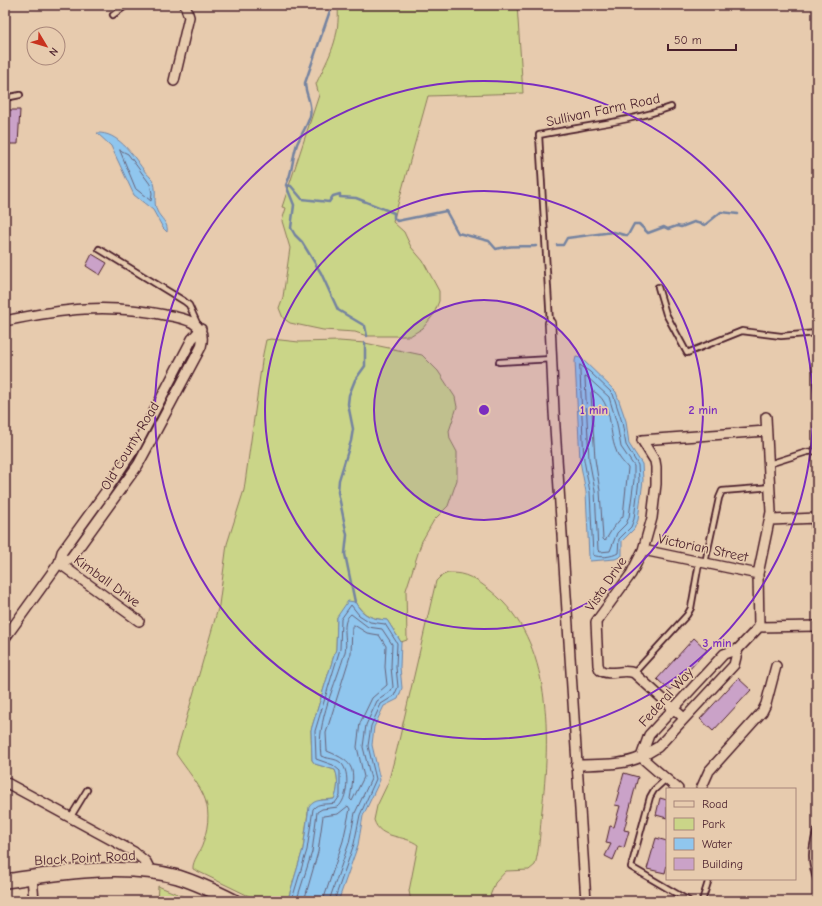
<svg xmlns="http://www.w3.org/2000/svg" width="822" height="906" font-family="'Comic Neue',sans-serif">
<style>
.green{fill:#cad588;stroke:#8a7a5a}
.water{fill:#90c6ee;stroke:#7483a0}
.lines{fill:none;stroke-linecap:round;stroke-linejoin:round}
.shore{stroke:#666279;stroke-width:1}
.stream{stroke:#7483a0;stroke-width:2.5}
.building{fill:#caa2c8;stroke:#4a1f2b}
.lane-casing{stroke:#4a1f2b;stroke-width:8}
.street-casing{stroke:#4a1f2b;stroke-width:12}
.secondary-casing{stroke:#4a1f2b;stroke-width:16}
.lane{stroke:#e7cbae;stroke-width:4.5}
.street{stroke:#e7cbae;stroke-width:9}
.secondary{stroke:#e7cbae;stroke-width:13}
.ring{fill:none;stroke:#7b2cbf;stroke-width:2}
.labels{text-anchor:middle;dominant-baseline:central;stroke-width:3.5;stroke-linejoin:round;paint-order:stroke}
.street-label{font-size:14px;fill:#4a1f2b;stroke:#e7cbae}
.centre{fill:#7b2cbf;stroke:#e7cbae;stroke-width:2}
.ring-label{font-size:12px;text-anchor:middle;font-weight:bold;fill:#7b2cbf;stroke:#e7cbae;stroke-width:3.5;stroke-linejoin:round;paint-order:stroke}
</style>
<rect width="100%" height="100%" fill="#e7cbae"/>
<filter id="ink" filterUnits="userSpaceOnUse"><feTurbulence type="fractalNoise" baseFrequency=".025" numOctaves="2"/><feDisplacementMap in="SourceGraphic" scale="8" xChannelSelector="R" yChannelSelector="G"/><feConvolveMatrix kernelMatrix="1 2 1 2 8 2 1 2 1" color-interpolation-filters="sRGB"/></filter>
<g filter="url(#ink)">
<path class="green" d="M338,5H517L523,93L428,96L393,222L404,232L411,247L423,261L439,291V301L434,314L423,328L410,336H367L355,332L323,330L290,323L283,318L279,308L283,297L290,248L282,221L286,208L282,207L319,95L316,84C330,54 340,40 338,5Z
M271,339L299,342L339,341L365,343L422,355L438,371L455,397L457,407L449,431L450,439L457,452V480L448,506L434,520L422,541L406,590L407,640L401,642L387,620C372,619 364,616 355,602L337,617L336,649L311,730L312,760L315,764L335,770C339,778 338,792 334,799L321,800L308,812L303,849L289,896L291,901H259L193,869C192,861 201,851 203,843C217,800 199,788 176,754L219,605L227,544L244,490L263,354L266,340Z
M448,573C466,572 477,580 491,591C554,641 550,739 542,810C540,828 540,847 535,865L529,870L506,871L495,883L488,901H411L409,891L418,845C404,834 380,840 374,820L377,806L388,783L397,749L436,581L441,576Z
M158,886L194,901H157Z"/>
<path class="water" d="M97,133C118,132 132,154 143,169C146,174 152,177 154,183C157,192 153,202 157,211C160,218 169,223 167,232L163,228L153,210L134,195L111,146Z
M576,357L581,358L616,392L626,421L629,444L642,464L643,480L638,520L634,529L622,541V556L615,559L590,561L589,557L586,492L580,461L575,361Z
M348,601L355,602C363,616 372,619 387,620L401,642L400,667L402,688L398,699L384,706L374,727L372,745L380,780L363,816L358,845L339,899L333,901H291L289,896L303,849L309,807C315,798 324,801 334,799C338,792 339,778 335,770L315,764L312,760L311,730L336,649L337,617Z"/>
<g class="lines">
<path class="shore" d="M120,150L128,154L150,184L152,193L151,201L136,189Z
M580,365L590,372L613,394L622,422L626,445L638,465L639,480L634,519L631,527L619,539L618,553C612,557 599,558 593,555L590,492L584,460Z
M586,376L609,397L617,424L621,447L634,466V480L629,517L626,524L617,533L610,551L600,552L598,550L595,491L589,459L585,378Z
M593,391C614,402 608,432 616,450C618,457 623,462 628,468L623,516L613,528L605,541L603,539L600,491L595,459L591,393Z
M354,625L367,633L379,635L386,646L385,667L387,685L372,698L360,723L357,747L364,777L352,801L350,799C355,769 356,763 327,751L326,733L351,653L352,627Z
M293,901V896L307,850L313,809C318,802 327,805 335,803L340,796V771L333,765L316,759L315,731L340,649L341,619L351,605L359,615L370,622L385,624L397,643L396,667L398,687L394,696L381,704L371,726L368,746L376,779L360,815L354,844L334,901
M298,901V896L312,852L317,812L322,809L338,807C347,800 351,772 341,763C336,758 327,759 321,756C316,720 336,685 345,652C348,640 340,622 351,614L368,627L382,629L392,644L391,667L393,687L390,692L377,701L366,725L363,747L371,779L355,813L349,843L329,901
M304,901L318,852L323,816L338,814L348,806L350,809L343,841L323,901"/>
<path class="stream" d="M332,5L305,83C305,94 313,104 310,116C308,124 301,135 297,144C292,158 293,172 286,185L294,205L291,228L295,235L302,242L321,273L338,310L365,326L367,336
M286,185L291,186L302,199L329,202L333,196L340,194V197L356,198L394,213V218L397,221L446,211L458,233L489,241L496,249C508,245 523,247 536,246
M557,245H563L567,238C583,236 598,234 613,232C618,232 623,236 628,235L634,224H639L648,233L664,227L668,229L677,226L681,227L694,222L705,225L721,212L738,214
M355,602L345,554L347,535L338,492L339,480L351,441L353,429L348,404L349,395L355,380L365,366V343"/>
</g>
<path class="building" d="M6,110H20L18,144H5Z
M92,254L107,263L100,275L86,266Z
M694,638L707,650L670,691L657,679Z
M738,678L751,690L713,731L700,719Z
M624,773L638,777L624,830L629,831L624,848L619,846L613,860L605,856L611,844L606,843L610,826L614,827L620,806L615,805Z
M660,798L667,800V818L656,815Z
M656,838L667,841V865L665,873L647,869Z"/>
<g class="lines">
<defs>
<path id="lane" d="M113,15L127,5
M5,98L20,95
M99,249L184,301L189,305L197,323
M658,287L666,314L687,353L742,331L781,336L817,333
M550,323L539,135C583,126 629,122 671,107
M499,362L552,359
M769,464L807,452L817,451
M705,563L719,498L722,491L771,487
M634,673L687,615L691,608L699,563
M666,779L654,790L650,797L631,867L689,901
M70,818L87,790
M817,830C811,848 810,862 817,881
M702,901L709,879"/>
<path id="street" d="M174,81L189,17L185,5
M5,321C62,309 107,303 165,315C184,318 208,322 201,347L138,465L71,558L59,563
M550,323L554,412L586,901
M642,440L655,461L656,467V484L652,518L643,550L631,574L596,622L598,665L600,670C610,677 623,668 634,673L684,718
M642,440L766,431
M816,518L817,534
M771,520L817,518
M643,550L758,574
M59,563L139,621
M759,627L758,574L771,512L766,417
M759,627L817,626
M5,638L59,563L62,552L104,494L136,446L192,339L201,329
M738,649L734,665L658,747L641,757L649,735L724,654L738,649L759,627
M576,765C597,764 622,766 641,757L678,789
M5,782L134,852L146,862L151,872
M701,789L709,771L762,712L766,704L776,666
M32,877L34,901"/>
<path id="secondary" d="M5,881C61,873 122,862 178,877C197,883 216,892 234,901"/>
</defs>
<use href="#lane" class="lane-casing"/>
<use href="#street" class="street-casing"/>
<use href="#secondary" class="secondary-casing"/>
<use href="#lane" class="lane"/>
<use href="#street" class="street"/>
<use href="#secondary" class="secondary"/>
</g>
</g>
<circle cx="484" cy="410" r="110" fill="#7b2cbf" fill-opacity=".12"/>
<g class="ring">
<circle cx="484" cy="410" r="110"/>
<circle cx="484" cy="410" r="219"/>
<circle cx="484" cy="410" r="329"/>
</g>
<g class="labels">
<g class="street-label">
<text transform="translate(603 110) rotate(-12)">Sullivan Farm Road</text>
<text transform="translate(130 446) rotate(-59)">Old County Road</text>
<text transform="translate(703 548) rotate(12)">Victorian Street</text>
<text transform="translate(107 581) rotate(36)">Kimball Drive</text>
<text transform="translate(606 584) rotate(-56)">Vista Drive</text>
<text transform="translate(666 697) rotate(-48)">Federal Way</text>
<text transform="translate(85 858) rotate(-3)">Black Point Road</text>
</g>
</g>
<circle cx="484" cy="410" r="6" class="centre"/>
<g class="ring-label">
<text x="594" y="414">1 min</text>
<text x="703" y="414">2 min</text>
<text x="717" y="647">3 min</text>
</g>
<rect width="822" height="906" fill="none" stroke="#e7cbae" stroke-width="20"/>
<rect x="10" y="10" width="802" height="886" fill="none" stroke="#4a1f2b" stroke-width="1.5" filter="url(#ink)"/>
<rect x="666" y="788" width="130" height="92" fill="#e7cbae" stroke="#a8867a"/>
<rect x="674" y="801" width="20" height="6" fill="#e7cbae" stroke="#a8867a"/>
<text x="702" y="808" font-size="12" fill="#4a1f2b">Road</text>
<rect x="674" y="818" width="20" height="12" fill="#cad588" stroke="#a8867a"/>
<text x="702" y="828" font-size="12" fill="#4a1f2b">Park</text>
<rect x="674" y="838" width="20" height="12" fill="#90c6ee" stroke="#a8867a"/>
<text x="702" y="848" font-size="12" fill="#4a1f2b">Water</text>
<rect x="674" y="858" width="20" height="12" fill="#caa2c8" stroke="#a8867a"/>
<text x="702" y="868" font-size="12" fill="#4a1f2b">Building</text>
<g transform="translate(46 46) rotate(128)"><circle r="19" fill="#e7cbae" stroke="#a8867a"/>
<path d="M0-3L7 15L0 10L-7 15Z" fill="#c8321e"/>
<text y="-6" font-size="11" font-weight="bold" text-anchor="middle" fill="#4a1f2b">N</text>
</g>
<path d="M668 44v6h68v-6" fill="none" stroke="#4a1f2b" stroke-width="2"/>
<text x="674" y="44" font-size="12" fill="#4a1f2b" stroke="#e7cbae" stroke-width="3" paint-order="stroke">50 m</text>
</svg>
